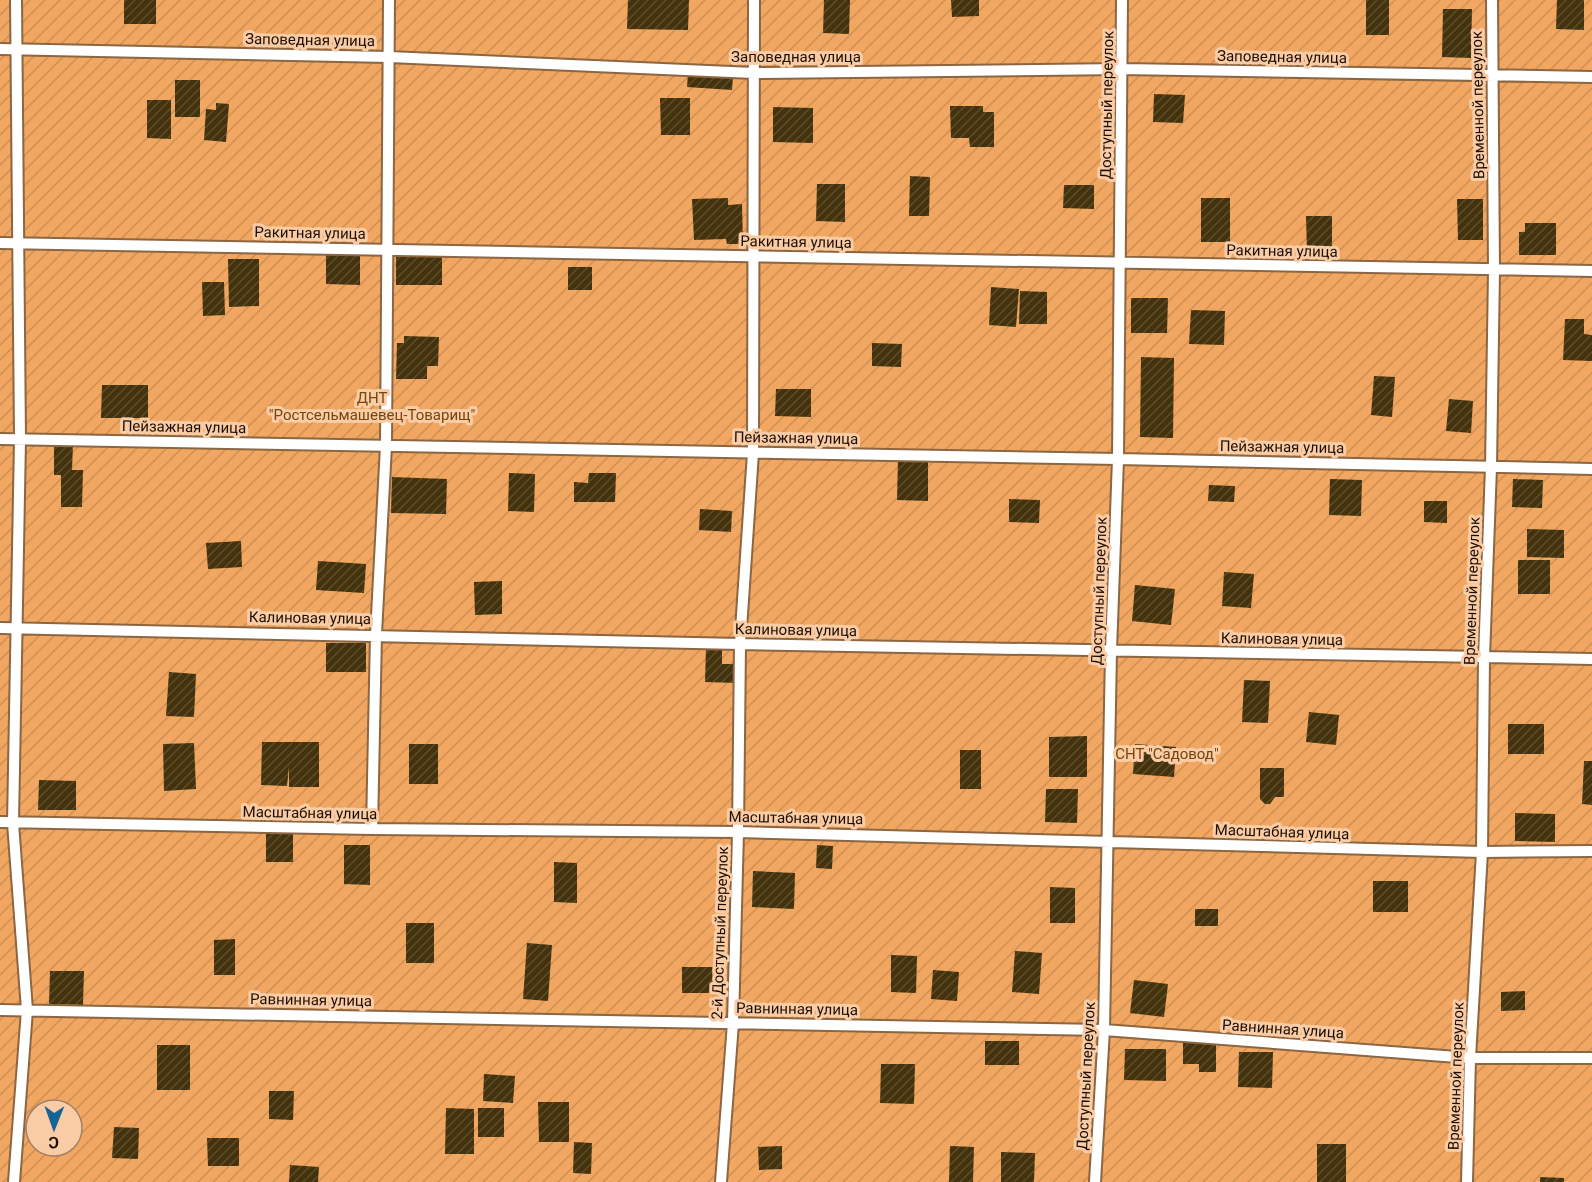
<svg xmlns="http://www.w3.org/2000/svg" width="1592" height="1182" font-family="Roboto,sans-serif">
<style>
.garden{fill:url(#garden-furrows);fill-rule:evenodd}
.building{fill:url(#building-hatch)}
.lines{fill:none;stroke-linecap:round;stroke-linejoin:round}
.lane-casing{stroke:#8c6541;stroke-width:14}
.lane{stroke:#fff;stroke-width:10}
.labels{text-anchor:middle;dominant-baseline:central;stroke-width:6;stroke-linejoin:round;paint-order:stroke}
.street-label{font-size:15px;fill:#1d0e02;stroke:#f9cca5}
.park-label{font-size:15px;fill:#77460f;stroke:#f9cca5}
</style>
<defs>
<pattern id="garden-furrows" width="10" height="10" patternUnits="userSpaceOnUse" patternTransform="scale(1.5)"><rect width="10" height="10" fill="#f1a761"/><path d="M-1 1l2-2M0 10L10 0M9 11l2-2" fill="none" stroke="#ce8f53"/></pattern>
<pattern id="building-hatch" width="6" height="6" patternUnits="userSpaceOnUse" patternTransform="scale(1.5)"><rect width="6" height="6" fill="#43320c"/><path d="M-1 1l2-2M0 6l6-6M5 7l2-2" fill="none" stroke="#5b4d2d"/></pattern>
</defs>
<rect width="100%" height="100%" fill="#f9cca5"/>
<path class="garden" d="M0,0H1592V1182H0ZM36,1110H72V1146H36Z"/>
<path class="building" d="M124,0H156V24H124Z
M628,0H689L688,30L627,29Z
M824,0H850L849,34L823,33Z
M951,0H979V16L952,17Z
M1366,0H1389V35H1366Z
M1557,0H1584V30L1556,29Z
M1443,9H1472L1471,58L1442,57Z
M688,73L733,76L732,90L687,87Z
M175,80H200V117H175Z
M1154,94L1185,95L1183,123L1153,122Z
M660,98H690V135H661Z
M147,100H171V139L147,138Z
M216,103L229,104L226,142L204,140L206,109L216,110Z
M950,106H983V112H994V147H970L969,138H951Z
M773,107L813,108V143L773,142Z
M910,176L930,177L929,216H909Z
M817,184H845V222L816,221Z
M1064,185H1094V209L1063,208Z
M728,198V205L742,204L743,244H727L726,239L694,240L692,199Z
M1201,198H1230V242H1201Z
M1457,199H1483V240H1458Z
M1306,216H1332V253H1307Z
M1525,223H1556V255H1519V232H1525Z
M396,252H442V285H396Z
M326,254H360V285L326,284Z
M228,259H259V306L229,307Z
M568,267H592V290H568Z
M202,282H224L225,315L203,316Z
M991,287L1019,289L1016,327L989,325Z
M1020,291L1047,292V324H1019Z
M1131,298H1168L1167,333H1131Z
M1191,310L1225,311L1224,345L1189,344Z
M1565,319H1584V334L1592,335V361L1563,360Z
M404,336L439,337L438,366H427V379H396L397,343H404Z
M872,343L902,344L901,367L872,366Z
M1141,357L1174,358L1173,438L1140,437Z
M1374,376L1395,377L1392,417L1371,415Z
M102,385H148V418H101Z
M776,389H811V417L775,416Z
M1449,399L1473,401L1471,433L1446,431Z
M54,444L73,445L72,470H83L82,507H61V475H54Z
M898,458H928V501L897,500Z
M509,473L535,474L534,512L508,511Z
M589,473H616L615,502H574V482L588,483Z
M392,477L447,479L446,514L391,513Z
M1330,479L1362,480L1361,516L1329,515Z
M1513,479L1543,480L1542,508L1512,507Z
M1209,485L1235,486L1234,502L1208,501Z
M1009,499L1040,500L1039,523L1009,522Z
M1424,501H1447V523L1424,522Z
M700,509L732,511L731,532L699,530Z
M1527,529L1564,530V558L1527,557Z
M241,541L242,567L208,569L206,543Z
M1518,560H1550V594H1518Z
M318,561L366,564L364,593L316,590Z
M1224,572L1254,574L1251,608L1222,606Z
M502,581V614L475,615L474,582Z
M1135,585L1175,589L1171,625L1132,621Z
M326,643H366V672H326Z
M706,647L722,648V664H738L737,683L705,682Z
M169,672L196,674L194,717L166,716Z
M1244,680L1270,681L1268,723L1242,722Z
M1309,712L1339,715L1336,745L1306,742Z
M1508,724H1544V754H1508Z
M1087,736V777H1049V737Z
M262,742H319V787H289V767L287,786L261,785Z
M194,743L196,789L164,791L163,744Z
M409,744H438V784H409Z
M1135,744L1176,747L1174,777L1133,774Z
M960,750H981V789H960Z
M1584,761H1592V805L1582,804Z
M1260,768H1284V797H1275L1270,804H1265L1260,799Z
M39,780L76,781V810H38Z
M1046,789H1078L1077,823L1045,822Z
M1515,813L1555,814V842L1515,841Z
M266,833H293V862H266Z
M344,845H370V885L344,884Z
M817,845L833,846L832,869L816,868Z
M554,862L577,863V903L554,902Z
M753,871L795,873L794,909L752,907Z
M1373,881H1408V912H1373Z
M1050,887L1075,888V923H1050Z
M1195,909H1218V926H1195Z
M406,923H434V963H406Z
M235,939V975H214V940Z
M527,943L552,945L548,1001L523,999Z
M1015,951L1042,953L1039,994L1012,992Z
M891,955L917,956L916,993L891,992Z
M682,967H712L713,993H682Z
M933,970L959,972L957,1001L931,999Z
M50,971H84L83,1005L49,1004Z
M1134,980L1168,984L1164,1017L1130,1013Z
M1525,991V1010L1501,1011V992Z
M1183,1040H1216V1072H1199V1064H1183Z
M985,1041H1019V1065H985Z
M157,1045H190V1090H157Z
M1125,1049H1166V1081L1124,1080Z
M1239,1052H1273L1272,1088L1238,1087Z
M881,1064H915L914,1104L880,1103Z
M484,1074L515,1076L513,1103L483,1101Z
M269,1091H294L293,1120L269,1119Z
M538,1102H569V1142H539Z
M446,1108L474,1109V1154H445Z
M478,1108H504V1137H478Z
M114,1127L139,1128L138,1159L112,1158Z
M207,1138H239V1166H208Z
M574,1142L592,1143L591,1174L573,1173Z
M1317,1144H1346V1182H1317Z
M782,1146V1169L759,1170L758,1147Z
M950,1146L974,1147L973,1182H949Z
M1001,1152L1035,1153L1034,1182H1001Z
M290,1165L319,1167L318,1182H289Z
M1540,1177L1564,1178V1182H1540Z"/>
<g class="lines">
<defs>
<path id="lane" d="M0,49L389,57L754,73L1123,69L1592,77
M0,243L1592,271
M0,439L1118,459L1592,469
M0,628L740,644L1592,659
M0,822L372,829L738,832L1482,852L1592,851
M372,829L376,634L386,446L389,0
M0,1010L1104,1030L1470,1058H1592
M14,1182L27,1010L13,823L20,439L16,0
M721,1182L733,1023L738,832L740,644L753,453L754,0
M1095,1182L1104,1030L1111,651L1118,459L1122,0
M1467,1182L1470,1058L1482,852L1484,658L1491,467L1494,270L1492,0"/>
</defs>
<use href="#lane" class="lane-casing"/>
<use href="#lane" class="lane"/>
</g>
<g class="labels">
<g class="street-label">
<text transform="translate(310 40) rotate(1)">Заповедная улица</text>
<text x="796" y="57">Заповедная улица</text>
<text transform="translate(1282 57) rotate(1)">Заповедная улица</text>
<text transform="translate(1107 105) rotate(-89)">Доступный переулок</text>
<text transform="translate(1478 105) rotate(-91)">Временной переулок</text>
<text transform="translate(310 233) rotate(1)">Ракитная улица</text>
<text transform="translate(796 242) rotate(1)">Ракитная улица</text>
<text transform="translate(1282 251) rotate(1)">Ракитная улица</text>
<text transform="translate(184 427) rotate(1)">Пейзажная улица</text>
<text transform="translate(796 438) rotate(1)">Пейзажная улица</text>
<text transform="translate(1282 447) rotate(1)">Пейзажная улица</text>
<text transform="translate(1099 591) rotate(-88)">Доступный переулок</text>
<text transform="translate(1472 591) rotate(-88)">Временной переулок</text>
<text transform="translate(310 618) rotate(1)">Калиновая улица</text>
<text transform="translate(796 630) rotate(1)">Калиновая улица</text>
<text transform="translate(1282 639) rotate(1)">Калиновая улица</text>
<text transform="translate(310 813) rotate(1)">Масштабная улица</text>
<text transform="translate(796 818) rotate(1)">Масштабная улица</text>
<text transform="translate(1282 832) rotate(2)">Масштабная улица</text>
<text transform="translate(720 933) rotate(-88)">2-й Доступный переулок</text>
<text transform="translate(311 1000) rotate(1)">Равнинная улица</text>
<text transform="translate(797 1009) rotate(1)">Равнинная улица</text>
<text transform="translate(1283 1029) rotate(4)">Равнинная улица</text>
<text transform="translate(1086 1076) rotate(-87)">Доступный переулок</text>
<text transform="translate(1456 1076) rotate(-88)">Временной переулок</text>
</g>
<g class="park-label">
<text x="372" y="398">ДНТ<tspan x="372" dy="17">"Ростсельмашевец-Товарищ"</tspan></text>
<text x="1167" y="754">СНТ "Садовод"</text>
</g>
</g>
<g transform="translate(54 1128) rotate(181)"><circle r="28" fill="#f9cca5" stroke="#a18064" stroke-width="1.5"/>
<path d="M0-4.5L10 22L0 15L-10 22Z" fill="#146496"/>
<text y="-9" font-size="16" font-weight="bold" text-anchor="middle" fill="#1d0e02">С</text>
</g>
</svg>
